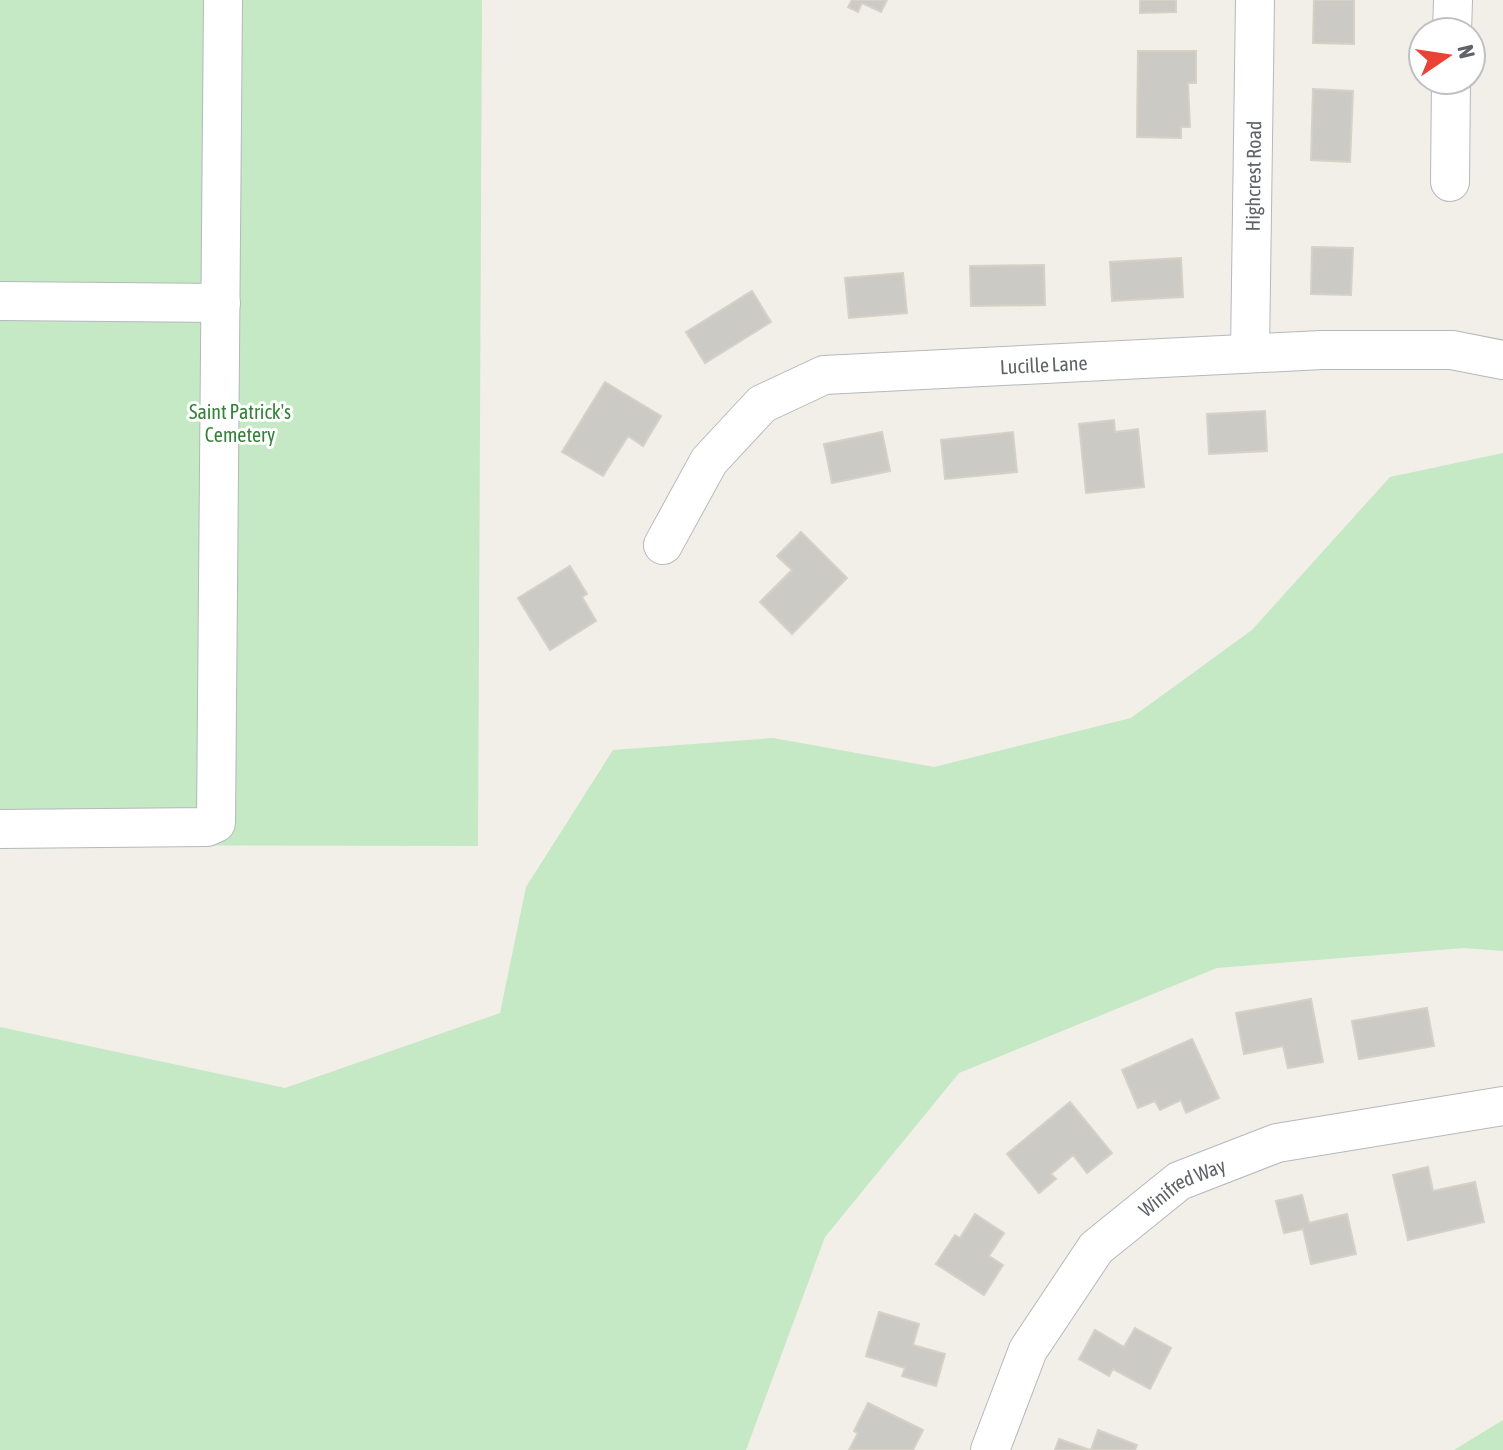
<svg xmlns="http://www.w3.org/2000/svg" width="1503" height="1450" font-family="'Asap Condensed',sans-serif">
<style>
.green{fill:#c5e8c5}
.building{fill:#cccac5;stroke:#d6d1c6;stroke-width:2}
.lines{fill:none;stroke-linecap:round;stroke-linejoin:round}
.minor-casing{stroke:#b5b8bc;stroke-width:40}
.minor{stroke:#fff;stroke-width:38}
.labels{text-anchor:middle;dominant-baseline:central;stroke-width:6;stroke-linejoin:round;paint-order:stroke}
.street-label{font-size:20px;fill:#5f6368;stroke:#fff}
.park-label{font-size:20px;fill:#348238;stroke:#fff}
</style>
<rect width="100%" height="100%" fill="#f1efe8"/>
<path class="green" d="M0,0H482L478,846L0,845Z
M1503,453V951L1464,948L1217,968L959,1073L825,1237L746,1450H0V1027L285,1088L500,1013L526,887L613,750L773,738L934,767L1131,718L1252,630L1390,477Z
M1503,1420V1450H1454Z"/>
<path class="building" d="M852,0H887L881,12L862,3L858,12L848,7Z
M1140,0H1176V12L1140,13Z
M1314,0H1354V44L1313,43Z
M1138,51H1196V83H1188L1190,127H1181V138L1137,137Z
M1313,89L1353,91L1350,162L1311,160Z
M1312,247L1353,248L1351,295L1311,294Z
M1181,258L1183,297L1112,301L1110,262Z
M1044,265L1045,305L971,306L970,266Z
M903,273L907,313L849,318L845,278Z
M752,291L771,322L705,363L686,332Z
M605,382L661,416L643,446L628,436L603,476L562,452Z
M1265,411L1267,451L1209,454L1207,414Z
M1114,420L1115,432L1138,429L1144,487L1086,493L1079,424Z
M882,432L890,471L832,483L824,444Z
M1013,432L1017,472L945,479L941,440Z
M801,532L847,578L792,634L760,602L792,570L777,556Z
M570,566L587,594L582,597L596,621L550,650L518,598Z
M1311,999L1323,1062L1288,1068L1283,1046L1244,1054L1236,1013Z
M1427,1008L1434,1046L1359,1059L1352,1021Z
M1192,1039L1219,1098L1186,1113L1181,1100L1160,1110L1155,1101L1138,1108L1122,1070Z
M1070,1102L1112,1153L1087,1173L1073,1155L1051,1174L1056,1179L1039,1193L1007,1154Z
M1428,1167L1433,1191L1475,1182L1484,1222L1408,1240L1393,1175Z
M1302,1195L1309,1223L1347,1214L1356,1254L1311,1264L1303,1229L1284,1233L1276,1201Z
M975,1214L1004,1233L989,1256L1003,1265L984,1295L936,1264L955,1235L960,1238Z
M879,1312L919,1324L913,1345L945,1354L936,1386L902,1376L905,1368L866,1356Z
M1135,1328L1171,1348L1150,1389L1113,1369L1109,1376L1079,1359L1095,1330L1124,1347Z
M868,1403L923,1430L913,1450H849L858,1433L854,1431Z
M1098,1430L1137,1445L1135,1450H1091Z
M1059,1439L1090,1450H1055Z"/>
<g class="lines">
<defs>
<g id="minor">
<path d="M1452,32L1453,0"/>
<path d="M1450,182L1451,80"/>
<path d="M0,301L221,303"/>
<path id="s1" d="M1250,352L1255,0"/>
<path id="s2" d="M663,545L709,461L762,404L824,375L1322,350H1452L1503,360"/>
<path d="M0,829L207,827L216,823L223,0"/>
<path id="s3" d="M990,1450L1028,1350L1096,1248L1179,1181L1277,1143L1503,1106"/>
</g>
</defs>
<use href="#minor" class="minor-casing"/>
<use href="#minor" class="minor"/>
</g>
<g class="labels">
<g class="street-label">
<text stroke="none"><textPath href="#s1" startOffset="176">Highcrest Road</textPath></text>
<text stroke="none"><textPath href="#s2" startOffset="462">Lucille Lane</textPath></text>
<text stroke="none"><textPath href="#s3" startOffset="336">Winifred Way</textPath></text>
</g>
<g class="park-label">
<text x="240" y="411">Saint Patrick's<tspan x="240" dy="23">Cemetery</tspan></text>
</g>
</g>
<g transform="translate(1447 56) rotate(77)"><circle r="38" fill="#ffffff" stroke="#bfc1c3" stroke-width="2"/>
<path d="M0-6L14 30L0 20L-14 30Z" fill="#ea4335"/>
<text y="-12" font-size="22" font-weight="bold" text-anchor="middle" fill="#5f6368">N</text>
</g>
</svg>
